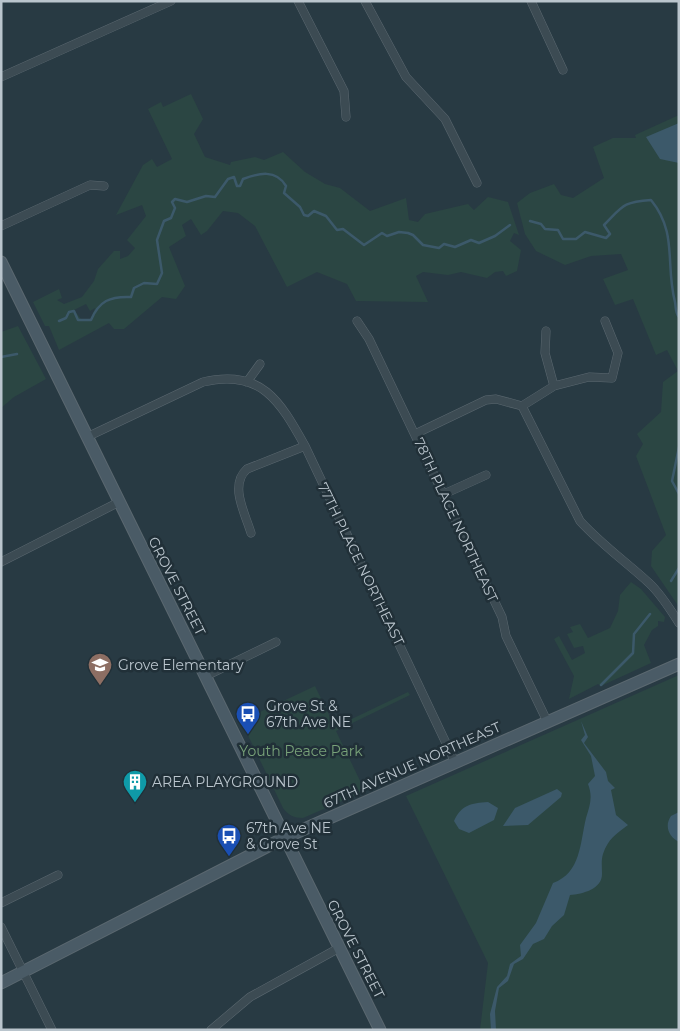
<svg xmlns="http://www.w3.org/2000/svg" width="680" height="1031" font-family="Montserrat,sans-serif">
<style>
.green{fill:#2b4643;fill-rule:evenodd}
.water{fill:#3c596a}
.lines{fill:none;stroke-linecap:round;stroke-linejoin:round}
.stream{stroke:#3c596a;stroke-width:2.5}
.street-casing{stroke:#5b6870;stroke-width:9}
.secondary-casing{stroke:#5b6870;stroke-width:13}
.street{stroke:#3c4b53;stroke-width:8}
.secondary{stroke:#4a5b66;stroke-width:11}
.labels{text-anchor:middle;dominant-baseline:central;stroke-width:5;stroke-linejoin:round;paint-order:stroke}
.street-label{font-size:14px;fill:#bac5cd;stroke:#213038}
.poi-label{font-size:14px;fill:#bac5cd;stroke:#213038;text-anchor:start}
.park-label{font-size:14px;fill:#78a279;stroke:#213038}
</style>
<rect width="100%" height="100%" fill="#283a43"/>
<path class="green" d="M191,94L203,119L194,134L205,157L230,165L231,162L255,157L264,160L283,152L305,172L325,184L340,188L370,211L406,198L409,220L418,222L425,214L468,204L474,210L488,197L508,202L519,235L514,233L510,241L521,250L517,271L506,276L503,271L495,272L487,278L461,272L448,275L423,272L416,276L428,302L356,301L347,284L317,272L287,287L255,226L238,213L223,211L207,231L201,235L191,219L182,225L186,236L169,247L185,286L176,299L162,297L124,329H114L109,323L59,350L49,326H45L33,302L59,289L62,298L57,300L64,304L82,297L94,281L98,269L114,251H120V259L128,256L135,248L127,240L146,216L142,205L116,215L143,165L152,159L157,167L172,159L148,109L161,102L163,107ZM86,304L90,311L95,308L91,319H81L74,310Z
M679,115V607L651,566L652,551L666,535L636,456L643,444L637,434L661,412L663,382L678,371L667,350L656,355L633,299L615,305L603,279L628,270L621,254L591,256L565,265L536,251L525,234L517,203L530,193L554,184L561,195L573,198L604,178L593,147L613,138H636L635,135Z
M18,326L46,379L14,397L1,408V332Z
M631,582L641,589L665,617L664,622L658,621V626L652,630L644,645L651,663L601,686L598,684L569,699L574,676L554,639L559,636L572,660L585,653L583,646L574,648L567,634L573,632L570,627L580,624L588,638L610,628L618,611L620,595Z
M679,675V1030H480L488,963L406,796Z
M315,686L335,727L408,692L410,695L336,731L365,791L303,818C294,818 288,815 283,808L241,721Z"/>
<path class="water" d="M679,123V163L660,159L646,137Z
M581,721L588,737L584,743L606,772L608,781L615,788L611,790L616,815L628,825C616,834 608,839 603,854C601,860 602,867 602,874C602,889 583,894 570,895L564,915L552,926L544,939L533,944L523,959L514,964L508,981L499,988L495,1011L496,1030H491L490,1014L497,987L507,976L510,964L521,956L520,945L536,923L553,883C581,873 580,843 586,818C590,805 593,797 588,784L595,776L591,756L581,740L585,735Z
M557,789L562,793L561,797L528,825L503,826L515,808Z
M488,802L498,808L494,820L469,833L459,829L454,821C461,805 471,803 488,802Z
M679,812V842C669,837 664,826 671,816Z"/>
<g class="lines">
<path class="stream" d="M530,221L541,224L545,229L558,230L563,239H576L585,232L606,238L610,234L604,225C623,206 622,202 651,200C678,233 665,264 675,302C676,307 675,312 679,317
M59,321L66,318L69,312L74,311L78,320H91C99,301 110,296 131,297L134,288L144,283L157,284L162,273L157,240L164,221L171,218L175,208L172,202L175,199L187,202L206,196L215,197L228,179L234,177L237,186H240L243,179C259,173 276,169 286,186L284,193L300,207L304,215L308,216L314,211L326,216L337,230L343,229L364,245L382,233L387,236L399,232L408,233L413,235L423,245L439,248L444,244L455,247L471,240L479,243L495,236L510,225
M1,357L17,354
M679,447L672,481L679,494
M671,581L679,568
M601,685L633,653L634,634L650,614"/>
<defs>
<path id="street" d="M298,1L344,91L346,117
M365,1L406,77L445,119L477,183
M531,1L563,70
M1,77L171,1
M1,226L90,185L104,186
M357,321L369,339L502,617L506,636L547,721
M546,331L545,353L554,386
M247,382L260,364
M522,406L580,521C601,544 626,562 649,583C661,594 670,609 679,623
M415,434L486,400L496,399L522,406L554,386L589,377L612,378L618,353L605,321
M87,437L203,382C261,368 280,401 305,446L455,762
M444,494L486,475
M251,533C245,513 229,485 247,469L305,446
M1,562L119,502
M206,676L276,642
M1,903L58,875
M1,927L52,1030
M211,1030L250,997L339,948"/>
<path id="secondary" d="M1,262L380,1030
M1,983L284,838L679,664"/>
</defs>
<use href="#street" class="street-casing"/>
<use href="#secondary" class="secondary-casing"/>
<use href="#street" class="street"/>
<use href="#secondary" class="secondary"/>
</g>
<defs>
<symbol id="school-pin" viewBox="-11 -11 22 30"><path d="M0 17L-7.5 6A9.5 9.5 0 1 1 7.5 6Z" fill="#8d6e63" stroke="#213038"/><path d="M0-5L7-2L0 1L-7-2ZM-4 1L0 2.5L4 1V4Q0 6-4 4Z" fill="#fff"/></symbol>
<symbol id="bus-pin" viewBox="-11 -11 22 30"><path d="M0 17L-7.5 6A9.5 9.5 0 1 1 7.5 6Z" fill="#1a4fb4" stroke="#213038"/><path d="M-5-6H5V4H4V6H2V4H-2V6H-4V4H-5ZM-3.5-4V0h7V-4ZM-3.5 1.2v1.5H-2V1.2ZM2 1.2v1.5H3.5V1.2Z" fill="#fff"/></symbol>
<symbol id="building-pin" viewBox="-11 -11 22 30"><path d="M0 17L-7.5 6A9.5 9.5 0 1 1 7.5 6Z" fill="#0f9aa8" stroke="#213038"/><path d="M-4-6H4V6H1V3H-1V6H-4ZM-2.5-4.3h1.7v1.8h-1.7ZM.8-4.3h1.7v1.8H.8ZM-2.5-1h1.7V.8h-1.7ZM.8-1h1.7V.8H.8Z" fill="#fff"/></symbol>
</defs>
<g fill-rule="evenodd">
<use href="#school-pin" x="86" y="651" width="28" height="38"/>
<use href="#bus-pin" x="234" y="700" width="28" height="38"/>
<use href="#building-pin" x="121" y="768" width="28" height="38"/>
<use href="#bus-pin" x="215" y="822" width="28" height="38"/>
</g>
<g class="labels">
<g class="street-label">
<text transform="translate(456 520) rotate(65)">78TH PLACE NORTHEAST</text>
<text transform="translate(361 564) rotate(64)">77TH PLACE NORTHEAST</text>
<text transform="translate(177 586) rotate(63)">GROVE STREET</text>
<text transform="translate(412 765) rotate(-24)">67TH AVENUE NORTHEAST</text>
<text transform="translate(356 949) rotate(63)">GROVE STREET</text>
</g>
<g class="poi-label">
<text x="118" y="665">Grove Elementary</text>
<text x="266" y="706">Grove St &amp;<tspan x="266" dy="16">67th Ave NE</tspan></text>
<text x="152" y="782">AREA PLAYGROUND</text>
<text x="246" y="828">67th Ave NE<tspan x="246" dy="16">&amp; Grove St</tspan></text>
</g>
<g class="park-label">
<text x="301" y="751">Youth Peace Park</text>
</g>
</g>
<rect width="680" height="1031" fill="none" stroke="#bac5cd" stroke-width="5"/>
</svg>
